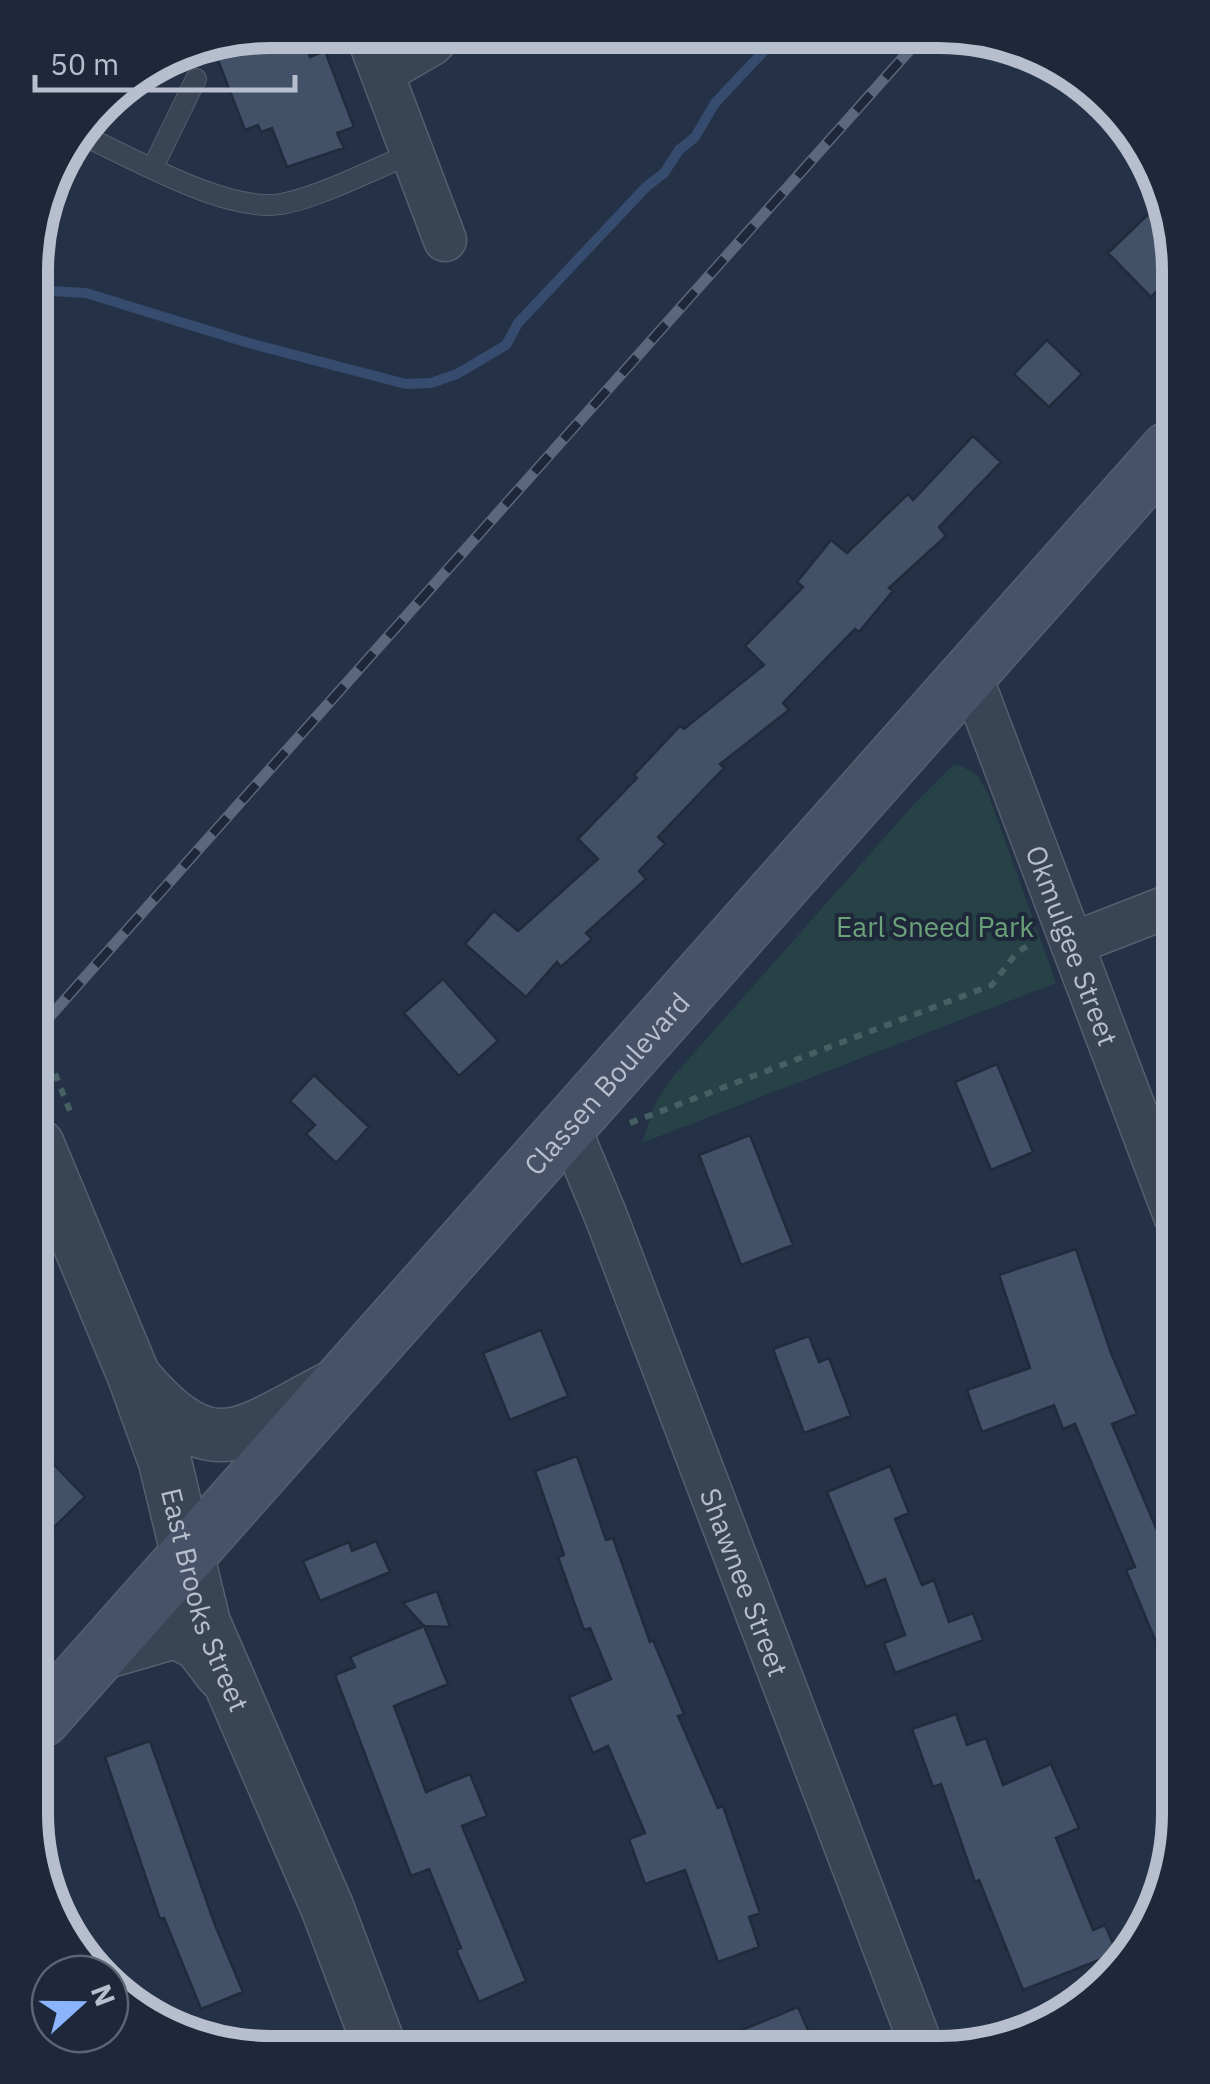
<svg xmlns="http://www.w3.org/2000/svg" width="1210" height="2084" font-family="'IBM Plex Sans',sans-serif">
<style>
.green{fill:#264246}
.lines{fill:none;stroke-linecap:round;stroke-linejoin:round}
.stream{stroke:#364c6e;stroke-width:10}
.building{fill:#435168;stroke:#202b3c;stroke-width:2.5}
.service-casing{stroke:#555f6f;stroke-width:22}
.minor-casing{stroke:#555f6f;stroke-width:45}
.tertiary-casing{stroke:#555f6f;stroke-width:55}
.secondary-casing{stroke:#555f6f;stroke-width:58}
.path{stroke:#455f62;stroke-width:6;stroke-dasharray:8 8;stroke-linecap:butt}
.service{stroke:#394455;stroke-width:20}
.minor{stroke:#394455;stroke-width:42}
.tertiary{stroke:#394455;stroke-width:52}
.secondary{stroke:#475268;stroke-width:55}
.rail-casing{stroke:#5b677c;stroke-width:11}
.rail{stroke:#1e283a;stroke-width:8;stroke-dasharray:22;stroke-linecap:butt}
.labels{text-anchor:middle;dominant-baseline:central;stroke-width:8;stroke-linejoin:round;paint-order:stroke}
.park-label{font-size:28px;fill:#6ba179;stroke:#1e283a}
.street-label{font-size:28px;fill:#b7bfce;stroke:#1e283a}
.rim{fill:none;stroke:#b7bfce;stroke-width:12}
</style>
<rect width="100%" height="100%" fill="#243146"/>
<path class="green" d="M958,764L978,776L989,796L1056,983L642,1143L654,1106L670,1080L915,803L952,766Z"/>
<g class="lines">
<path class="stream" d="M32,290L86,293L252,344L406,384L431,383L457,374L506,345L518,323L646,187L664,173L679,150L695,137L715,103L781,33"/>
</g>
<path class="building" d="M270,30H300L310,57L325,51L354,127L337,133L344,148L287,167L272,128L261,132L258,125L245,130L211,42Z
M1167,196L1168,281L1151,297L1108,253Z
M1047,340L1082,374L1049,407L1014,374Z
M973,436L1001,462L939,527L946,536L889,588L893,591L859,632L855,629L783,703L789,710L720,764L724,768L658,837L665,844L639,871L646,879L586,933L592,939L561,967L557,962L526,997L465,944L494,911L518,931L598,859L578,839L637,778L634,775L680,726L684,729L764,665L745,646L803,587L797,582L831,540L847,553L908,494L913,500Z
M443,979L498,1041L459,1076L404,1013Z
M997,1064L1033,1152L991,1170L955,1082Z
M314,1075L369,1127L336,1163L306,1134L315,1125L290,1101Z
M750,1135L793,1245L741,1265L699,1155Z
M1076,1249L1111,1353L1137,1414L1112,1424L1167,1554L1170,1552L1177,1569L1178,1695L1126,1570L1135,1567L1075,1424L1063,1429L1054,1405L982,1432L967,1390L1030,1368L999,1275Z
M541,1330L568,1396L510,1420L483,1353Z
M809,1336L819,1362L829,1358L851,1416L804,1433L773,1349Z
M40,1450L85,1497L41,1540Z
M577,1456L606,1540L613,1538L650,1642L653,1640L684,1714L678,1716L718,1808L723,1806L760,1913L749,1917L759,1947L718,1962L685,1870L645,1884L629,1839L645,1833L608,1746L593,1753L569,1697L611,1679L590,1628L584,1630L558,1557L564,1555L535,1471Z
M890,1466L909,1513L895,1519L922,1585L934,1580L949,1622L973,1613L983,1640L895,1673L884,1643L905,1635L885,1579L866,1587L827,1492Z
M376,1541L390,1572L320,1601L303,1561L349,1542L352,1551Z
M437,1591L450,1627L424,1626L403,1603Z
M424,1626L448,1684L394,1706L426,1792L470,1774L487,1816L462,1826L526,1981L479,2002L456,1950L461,1948L429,1869L411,1876L335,1675L355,1667L350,1657Z
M956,1714L967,1745L986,1738L1003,1785L1051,1764L1079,1828L1056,1838L1093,1930L1105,1925L1117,1953L1023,1990L979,1880L975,1882L941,1784L933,1787L912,1729Z
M150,1741L215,1925L243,1992L201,2009L164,1918L160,1919L105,1757Z
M798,2007L814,2044L708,2045V2044Z"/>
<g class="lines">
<defs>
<path id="service" d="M84,136C135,159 227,213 281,204C317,198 377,168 412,153
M153,167L196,79"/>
<g id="minor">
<path d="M366,31L445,240"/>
<path d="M382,73L432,44L444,31"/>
<path id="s1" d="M970,674L1175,1216"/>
<path d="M1072,944L1172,905"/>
<path id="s2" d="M568,1125L605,1214L920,2042"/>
</g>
<g id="tertiary">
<path id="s3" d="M38,1145L134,1376L165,1462L204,1623L327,1907L381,2050"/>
<path d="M138,1381C215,1472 246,1430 333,1387"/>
<path d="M99,1654L175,1632L199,1644L222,1674"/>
</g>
<g id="secondary">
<path id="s4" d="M42,1719L1169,449"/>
</g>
</defs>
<use href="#service" class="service-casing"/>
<use href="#minor" class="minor-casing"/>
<use href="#tertiary" class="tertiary-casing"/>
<use href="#secondary" class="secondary-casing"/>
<path class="path" d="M37,1029L72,1116
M630,1123L992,985L1017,952L1033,943"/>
<use href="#service" class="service"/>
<use href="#minor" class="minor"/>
<use href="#tertiary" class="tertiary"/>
<use href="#secondary" class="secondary"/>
<defs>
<path id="rail" d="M37,1031L924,34"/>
</defs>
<use href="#rail" class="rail-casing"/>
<use href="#rail" class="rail"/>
</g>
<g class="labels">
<g class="park-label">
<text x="935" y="926">Earl Sneed Park</text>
</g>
<g class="street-label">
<text stroke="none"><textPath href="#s1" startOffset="290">Okmulgee Street</textPath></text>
<text stroke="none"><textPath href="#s4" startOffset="850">Classen Boulevard</textPath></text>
<text stroke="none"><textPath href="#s2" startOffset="490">Shawnee Street</textPath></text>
<text stroke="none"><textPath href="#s3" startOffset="485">East Brooks Street</textPath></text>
</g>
</g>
<path d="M0 0H1210V2084H0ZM271 48H939A223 223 0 0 1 1162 271V1813A223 223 0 0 1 939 2036H271A223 223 0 0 1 48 1813V271A223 223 0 0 1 271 48Z" fill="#1e283a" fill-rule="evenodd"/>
<path class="rim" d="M271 48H939A223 223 0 0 1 1162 271V1813A223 223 0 0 1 939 2036H271A223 223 0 0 1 48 1813V271A223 223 0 0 1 271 48Z"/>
<g transform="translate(80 2004) rotate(69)"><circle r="48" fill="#1e283a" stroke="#5b6475" stroke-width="2.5"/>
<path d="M0-8L18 38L0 25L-18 38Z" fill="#8bb4ff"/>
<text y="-15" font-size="28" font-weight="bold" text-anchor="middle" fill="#b7bfce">N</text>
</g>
<path d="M35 75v15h260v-15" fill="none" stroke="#b7bfce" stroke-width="5"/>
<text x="50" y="75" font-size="30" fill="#b7bfce" stroke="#1e283a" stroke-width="8" paint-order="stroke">50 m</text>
</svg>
